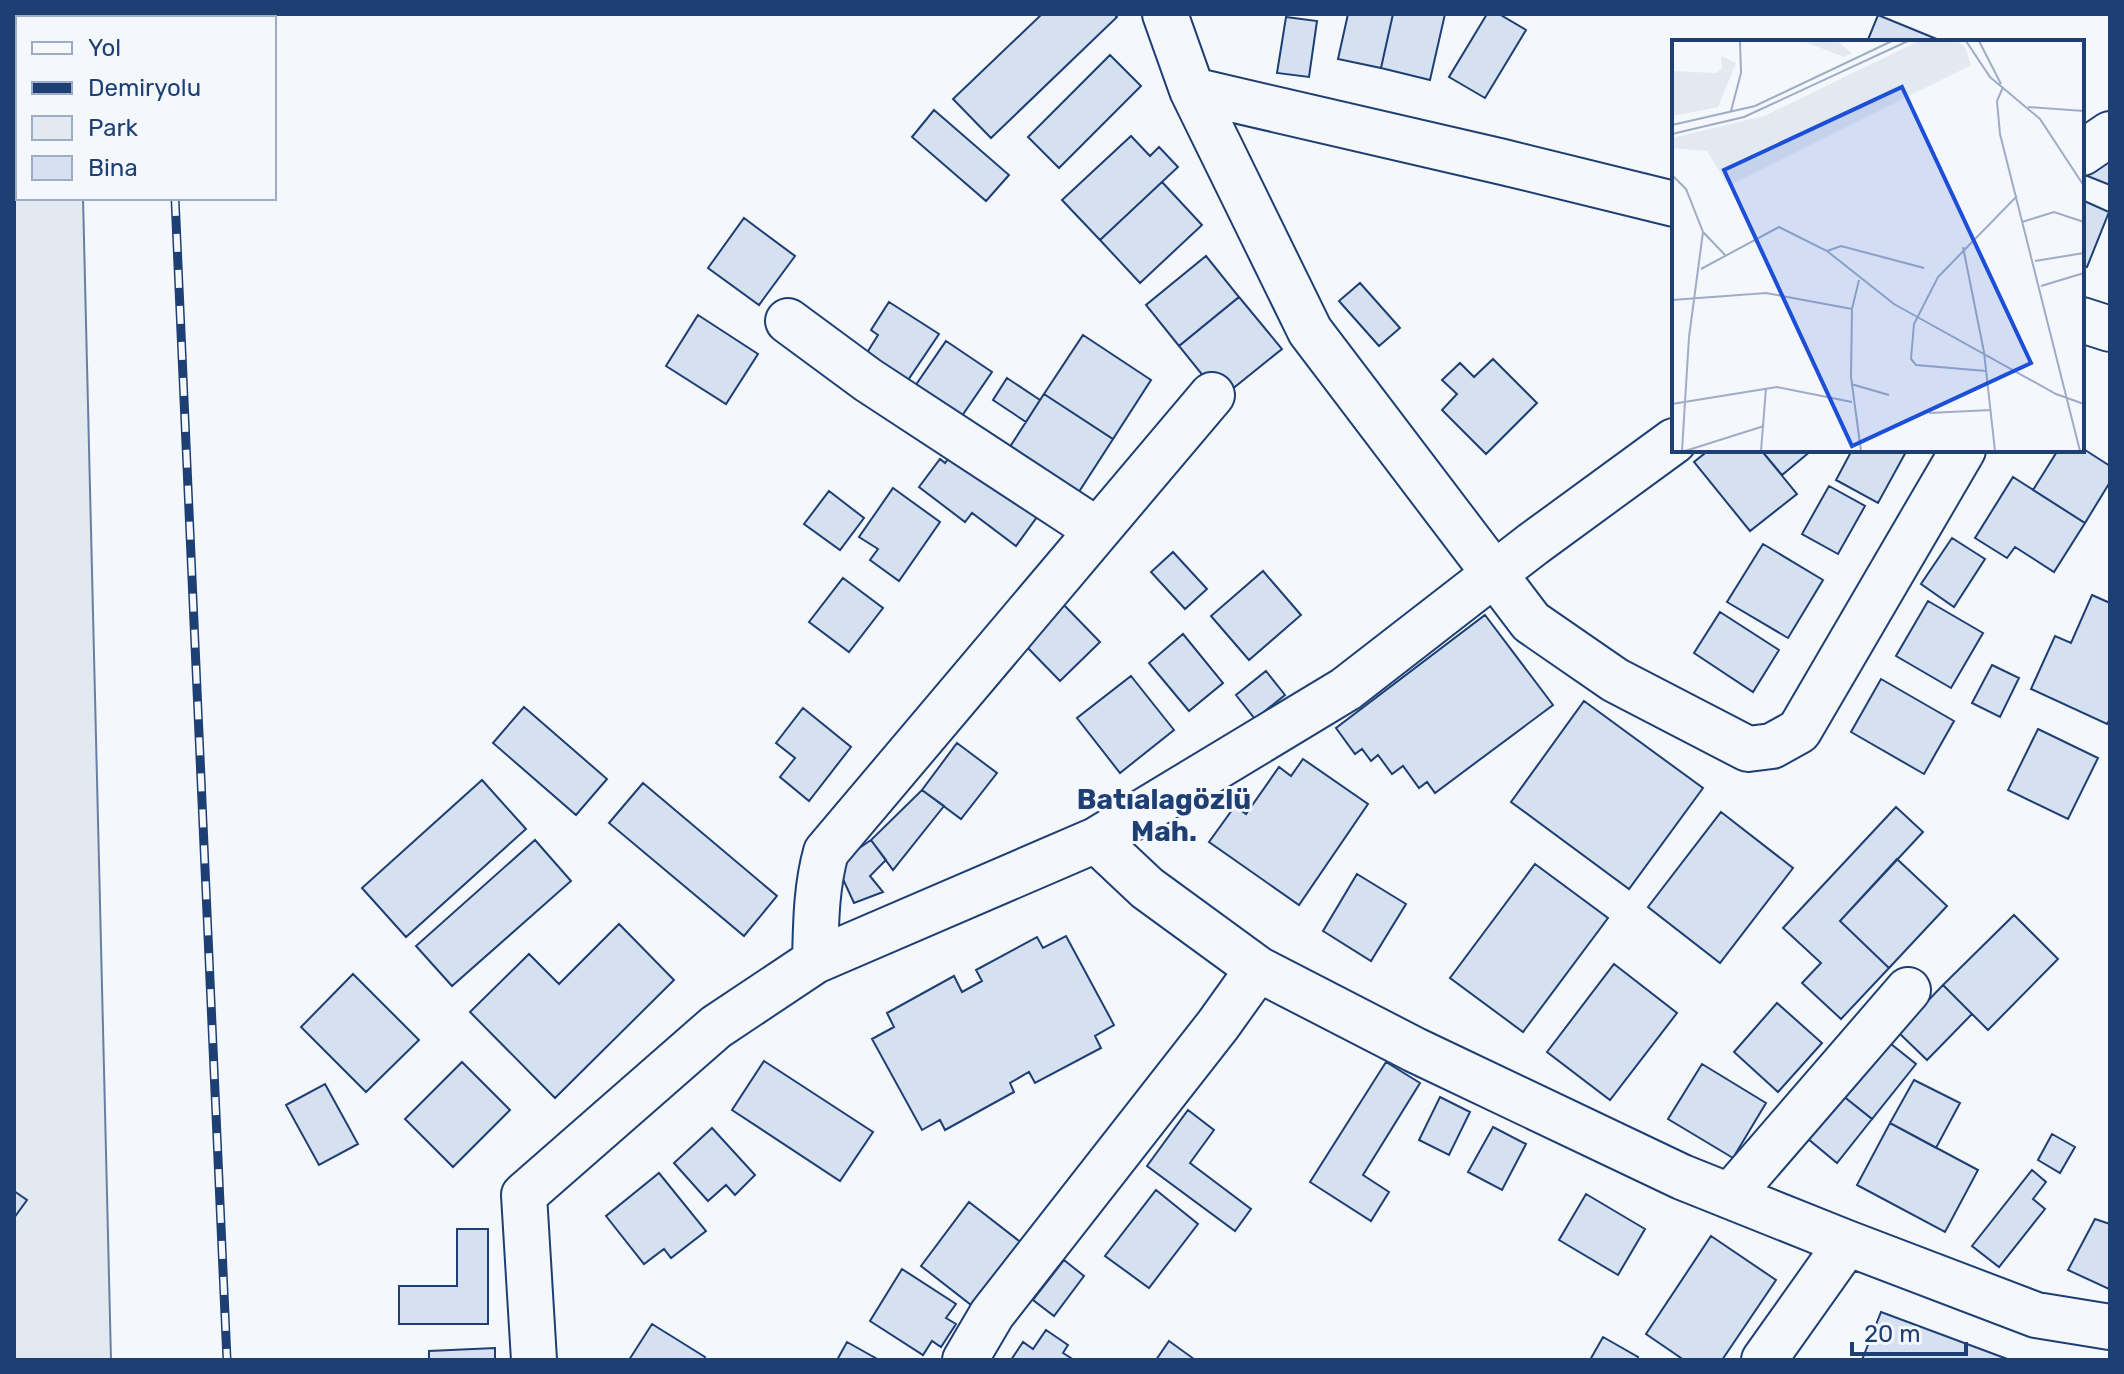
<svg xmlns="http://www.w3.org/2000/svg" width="2124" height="1374" font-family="Rubik,sans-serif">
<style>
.green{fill:#e3e9f0;stroke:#687fa3;stroke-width:2}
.building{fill:#d5e0f0;stroke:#1d3f73;stroke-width:2}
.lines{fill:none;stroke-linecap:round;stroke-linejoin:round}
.minor-casing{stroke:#1d3f73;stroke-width:48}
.minor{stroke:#f4f7fb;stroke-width:44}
.rail-casing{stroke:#1d3f73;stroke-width:9}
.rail{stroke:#f4f7fb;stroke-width:6;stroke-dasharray:18;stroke-linecap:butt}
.labels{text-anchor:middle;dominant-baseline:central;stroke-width:6;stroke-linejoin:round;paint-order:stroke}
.district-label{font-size:28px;font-weight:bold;fill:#1d3f73;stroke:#f4f7fb}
.inset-road{fill:none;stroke:#9eadc5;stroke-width:2}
.view{fill:#1d4ed8;fill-opacity:0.15;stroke:#1d4ed8;stroke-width:4}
.inset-edge{fill:none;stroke:#1d3f73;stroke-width:4}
</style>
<rect width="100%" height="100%" fill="#f4f7fb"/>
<path class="green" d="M14,14H79V18H18V198H83L111,1360H14Z"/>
<path class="building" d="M1042,14H1114L1117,17L991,138L953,99Z
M1348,14H1393L1381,68L1338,59Z
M1393,14H1445L1430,80L1381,68Z
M1487,14H1499L1526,30L1485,98L1449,77Z
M1878,15L1944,42H1867Z
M1286,17L1317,21L1309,77L1277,73Z
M1110,55L1141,86L1059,168L1028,137Z
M934,110L1009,175L986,201L912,137Z
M1131,136L1150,156L1159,147L1178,167L1100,240L1062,200Z
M2110,161V185L2085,175Z
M1162,182L1202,225L1140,283L1100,240Z
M2082,200L2109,212L2087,267L2082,265Z
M744,218L795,256L759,305L708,268Z
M1206,256L1239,297L1179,346L1146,305Z
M1360,283L1400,328L1379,346L1339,301Z
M1239,297L1282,349L1221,398L1179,346Z
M889,302L939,334L906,383L865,356L878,335L871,330Z
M698,315L758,354L726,404L666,366Z
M1083,335L1151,380L1113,439L1044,394Z
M946,341L992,372L957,423L911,392Z
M1493,359L1537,403L1486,454L1442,410L1457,394L1442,380L1460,363L1474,377Z
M1007,378L1040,400L1026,422L993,400Z
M1044,394L1113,439L1073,501L1004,456Z
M960,443L1045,506L1016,546L972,513L965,522L919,487L940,459L945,463Z
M2082,448L2110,466V482L2085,523L2033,490L2058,450H2082Z
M1709,450H1761L1797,494L1750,531L1694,462Z
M1761,450H1812L1782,475Z
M1852,450H1907L1878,503L1836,480Z
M2013,477L2085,523L2054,572L2015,547L2007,558L1975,538Z
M1829,486L1865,506L1838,554L1802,534Z
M893,488L940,522L899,581L870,560L878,549L859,537Z
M829,491L864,518L840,550L804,524Z
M1952,538L1985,559L1954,607L1921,584Z
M1763,544L1823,580L1788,638L1727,602Z
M1173,552L1207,589L1185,609L1151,572Z
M1263,571L1301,615L1249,660L1211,616Z
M843,578L883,608L849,652L809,622Z
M2092,595L2110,603V719L2107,724L2031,689L2055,636L2071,643Z
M1928,601L1983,633L1951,688L1896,656Z
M1064,605L1100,642L1060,681L1024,644Z
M1720,612L1779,650L1753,692L1694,653Z
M1485,615L1553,705L1435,793L1427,782L1419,788L1403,766L1392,774L1378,755L1371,761L1362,749L1355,754L1336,728Z
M1183,634L1223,683L1189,711L1149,663Z
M1992,665L2019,678L2000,717L1972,703Z
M1266,671L1285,695L1255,719L1236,695Z
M1131,676L1174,730L1120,773L1077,718Z
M1881,679L1954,721L1924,774L1851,732Z
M1584,701L1703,788L1629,889L1511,802Z
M524,707L607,779L576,815L493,743Z
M803,708L851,747L809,801L780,777L795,758L776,743Z
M2038,729L2098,758L2068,819L2008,790Z
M957,743L997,773L961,819L922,790Z
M1303,759L1368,804L1299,905L1209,842L1235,806L1246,814L1279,767L1291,776Z
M482,780L526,829L406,937L362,888Z
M643,783L777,896L744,936L609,823Z
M922,790L944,806L893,870L871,840Z
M1896,807L1923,832L1840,921L1889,968L1841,1019L1802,983L1821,963L1783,928Z
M1721,812L1793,868L1720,963L1648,907Z
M535,840L571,881L452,986L416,946Z
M871,840L886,860L870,876L883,892L854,903L836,864Z
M1897,859L1947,906L1889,968L1840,921Z
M1535,864L1608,918L1523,1032L1450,978Z
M1357,874L1406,904L1371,961L1323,931Z
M2014,915L2058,959L1988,1030L1943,985Z
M619,924L674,980L555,1098L470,1012L529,954L559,984Z
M1066,936L1114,1025L1095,1036L1101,1048L1035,1083L1029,1072L1010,1083L1014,1092L945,1130L940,1120L922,1130L872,1039L894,1027L887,1013L954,976L962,992L982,981L976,970L1037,937L1043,948Z
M1614,964L1677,1013L1610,1100L1547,1052Z
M353,974L419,1040L366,1092L301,1027Z
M1943,985L1972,1014L1927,1060L1898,1032Z
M1777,1003L1822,1043L1778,1092L1734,1052Z
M1886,1040L1916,1064L1872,1119L1842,1095Z
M764,1061L873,1132L840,1181L732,1110Z
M462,1062L510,1110L453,1167L405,1119Z
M1386,1062L1420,1083L1363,1175L1389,1192L1371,1221L1310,1182Z
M1702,1064L1766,1103L1733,1158L1668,1119Z
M1914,1080L1960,1103L1936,1148L1890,1123Z
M325,1084L358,1144L319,1165L286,1105Z
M1842,1095L1872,1119L1837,1163L1807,1138Z
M1440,1097L1470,1112L1449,1155L1419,1140Z
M1188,1110L1214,1130L1190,1163L1251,1209L1235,1231L1147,1166Z
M1890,1123L1978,1170L1945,1232L1857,1185Z
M1493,1127L1526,1144L1502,1190L1468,1172Z
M712,1128L755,1175L735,1195L726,1185L708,1201L674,1163Z
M2052,1134L2075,1147L2060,1173L2038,1160Z
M2032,1170L2046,1182L2033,1199L2045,1209L1999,1267L1972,1246Z
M659,1173L706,1231L671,1258L664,1249L644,1264L606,1216Z
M1156,1190L1198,1224L1149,1288L1105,1256Z
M14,1191L27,1200L14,1218Z
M1586,1194L1645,1229L1618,1275L1559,1240Z
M969,1202L1023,1244L975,1308L921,1266Z
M2095,1219L2110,1224L2109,1289L2068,1270Z
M457,1229H488V1324H399V1286H457Z
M1711,1236L1776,1280L1722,1360H1684L1646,1334Z
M1064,1260L1084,1276L1054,1316L1033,1300Z
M902,1269L956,1304L946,1318L956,1324L941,1347L932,1341L923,1355L870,1321Z
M1881,1312L2010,1360H1862Z
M652,1324L705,1357L703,1360H629Z
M1046,1330L1068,1345L1063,1353L1074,1360H1011L1023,1342L1033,1349Z
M1603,1337L1638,1357L1637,1360H1590Z
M1169,1341L1194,1359L1193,1360H1156Z
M847,1342L879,1360H837Z
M495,1348V1360H429V1351Z"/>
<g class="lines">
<defs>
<path id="minor" d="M1165,14L1192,90L1310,331L1531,622L1615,680L1748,749L1772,746L1799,731L1963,450
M1192,90L1503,162L1674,204
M2082,153L2110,134
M2082,320L2110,329
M788,321L868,380L1097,530
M1096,840L1147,888L1258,969L1415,1050L1682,1177L1847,1243L2036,1315L2110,1327
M815,961C816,924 816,888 826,852L1212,395
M1730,1196L1908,990
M534,1360L524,1195L716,1027L815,961L1096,840L1346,689L1533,544L1674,441
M965,1360L992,1314L1218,1025L1258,969
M1764,1360L1847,1243"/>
</defs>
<use href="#minor" class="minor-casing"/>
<use href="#minor" class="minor"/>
<defs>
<path id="rail" d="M167,14V18
M175,198L227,1360"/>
</defs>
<use href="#rail" class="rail-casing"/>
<use href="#rail" class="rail"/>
</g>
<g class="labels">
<g class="district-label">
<text x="1164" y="799">Batıalagözlü<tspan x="1164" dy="32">Mah.</tspan></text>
</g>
</g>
<g transform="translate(1672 40)">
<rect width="412" height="412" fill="#f4f7fb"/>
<path d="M131,1H165L180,13L172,17ZM247,1H285L293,7L299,25L56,146L35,111L0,108V98L92,76ZM49,16L64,23L46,67L0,76V31L44,33L50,28Z" fill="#e3e9f0"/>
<path class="inset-road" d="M294,1L318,37L368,79L412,146M307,1L329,44M331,47L325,61L328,94L408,411M356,67L412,71M59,71L69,33L68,1M0,85L83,66L220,1M0,94L72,77L236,1M0,135L14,149L31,192L17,297L10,411M350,182L382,172L412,182M31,192L54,216M291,207L312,312L323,411M155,211L169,206L252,228M363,221L412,213M29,229L107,187L155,211L222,264L384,354L412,364M187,240L180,269L179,337L189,411M369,246L412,233M0,260L94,253L180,269M314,331L244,325L239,319L242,284L266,237L345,156M179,344L217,355M0,364L105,347L180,362M257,373L319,370M13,411L92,386M89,411L94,348M189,411H238"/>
<path class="view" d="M230,47L359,323L180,406L52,130Z"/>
<rect width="412" height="412" class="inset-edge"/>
</g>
<rect width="2124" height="1374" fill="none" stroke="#1d3f73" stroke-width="32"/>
<rect x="16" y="16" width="260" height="184" fill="#f4f7fb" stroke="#9eadc5" stroke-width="2"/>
<rect x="32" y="42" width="40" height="12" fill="#f4f7fb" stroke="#9eadc5" stroke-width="2"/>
<text x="88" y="56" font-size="24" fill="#1d3f73">Yol</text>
<rect x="32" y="82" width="40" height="12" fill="#1d3f73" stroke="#9eadc5" stroke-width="2"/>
<text x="88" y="96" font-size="24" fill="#1d3f73">Demiryolu</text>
<rect x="32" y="116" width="40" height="24" fill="#e3e9f0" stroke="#9eadc5" stroke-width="2"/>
<text x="88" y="136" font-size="24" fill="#1d3f73">Park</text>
<rect x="32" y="156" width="40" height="24" fill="#d5e0f0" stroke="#9eadc5" stroke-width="2"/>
<text x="88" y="176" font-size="24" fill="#1d3f73">Bina</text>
<path d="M1852 1342v12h114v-12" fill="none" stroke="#1d3f73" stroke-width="4"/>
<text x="1864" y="1342" font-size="24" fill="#1d3f73" stroke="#f4f7fb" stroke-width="6" paint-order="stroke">20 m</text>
</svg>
